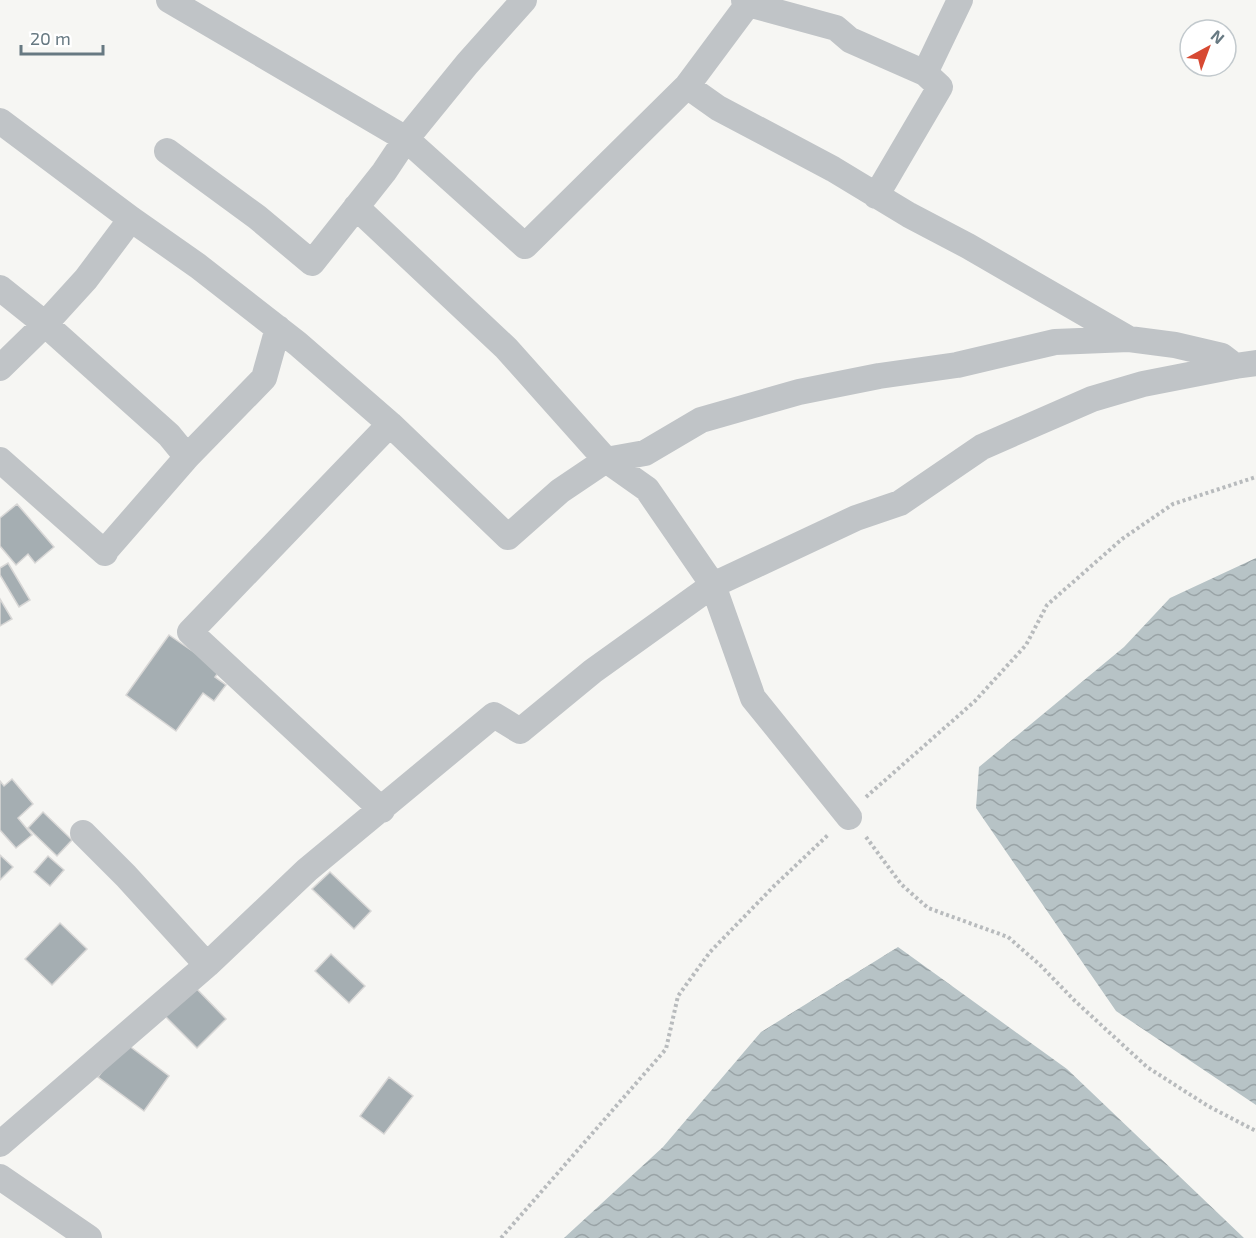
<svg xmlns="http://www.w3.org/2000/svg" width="1256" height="1238" font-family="'Exo 2',sans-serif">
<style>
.water{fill:url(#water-waves)}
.building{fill:#a5aeb2;stroke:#d8d7d6;stroke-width:1.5}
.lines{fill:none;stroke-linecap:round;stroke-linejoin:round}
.path{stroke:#b8bbbd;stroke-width:4;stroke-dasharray:3 3;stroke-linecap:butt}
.minor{stroke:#c0c4c7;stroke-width:26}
</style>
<defs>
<pattern id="water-waves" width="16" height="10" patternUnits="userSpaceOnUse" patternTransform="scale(1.5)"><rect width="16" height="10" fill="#b7c3c6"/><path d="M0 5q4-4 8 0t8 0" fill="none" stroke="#99a3a6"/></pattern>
</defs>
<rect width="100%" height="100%" fill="#f6f6f3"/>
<path class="water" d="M1256,558V1105L1116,1011L976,808L979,767L1124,647L1170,598Z
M898,947L1067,1069L1244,1238H564L663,1147L761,1032Z"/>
<path class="building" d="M17,504L54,547L35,563L28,554L16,565L0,546V518Z
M8,563L30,600L19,607L0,575V568Z
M0,599L12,619L0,626Z
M169,635L220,670L215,677L226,685L214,701L203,693L176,731L126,695Z
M12,779L33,804L18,818L32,835L16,848L0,830V781L4,786Z
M43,812L72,840L57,856L28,828Z
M0,855L13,867L0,880Z
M48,856L64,870L50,886L34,872Z
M330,872L371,911L354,929L312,889Z
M60,923L87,949L52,985L25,959Z
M331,954L365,986L349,1003L315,971Z
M191,983L226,1019L197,1048L161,1012Z
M124,1042L169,1076L144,1111L98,1077Z
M389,1077L413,1096L384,1134L360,1116Z"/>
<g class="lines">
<path class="path" d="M866,797L975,701L1026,645L1047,605L1122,539L1173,504L1256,477
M866,837L901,884L928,908L1008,937L1040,965L1075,1001L1147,1067L1208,1106L1256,1131
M501,1238L666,1049L678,996L710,952L774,886L829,834"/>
<path class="minor" d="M169,0L406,139L525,246L687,86L748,4
M744,0L748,4L836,28L850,40L925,73L940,87L876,196
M925,73L960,0
M687,86L718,108L833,169L909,215L968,246L1129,339L1175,345L1222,356L1235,366
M0,121L131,219L198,266L298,344L390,424L508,537L560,491L606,460L645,453L701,420L799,392L879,376L957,365L1055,342L1129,339
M167,151L257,217L312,263L384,172L406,139L467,64L524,0
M356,207L506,348L606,460L647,489L713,585L753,698L849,817
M0,288L45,324L169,435L187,457
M0,368L45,324L86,279L131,219
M0,460L105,553L106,550L187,457L264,378L278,328
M382,810L190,632L390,424
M83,833L126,876L207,965L307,870L494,715L520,731L593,671L713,585L856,518L900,503L982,447L1092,399L1143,384L1235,366L1256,363
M0,1144L207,965
M0,1177L89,1238"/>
</g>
<g transform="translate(1208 48) rotate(41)"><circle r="28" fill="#ffffff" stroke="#c2c9cd" stroke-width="1.5"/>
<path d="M0-4.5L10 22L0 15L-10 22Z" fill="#d74932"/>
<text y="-9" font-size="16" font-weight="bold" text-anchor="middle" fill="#677982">N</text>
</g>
<path d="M21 45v9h82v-9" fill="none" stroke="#677982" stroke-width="3"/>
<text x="30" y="45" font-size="18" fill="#677982" stroke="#ffffff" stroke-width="4.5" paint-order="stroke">20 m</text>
</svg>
